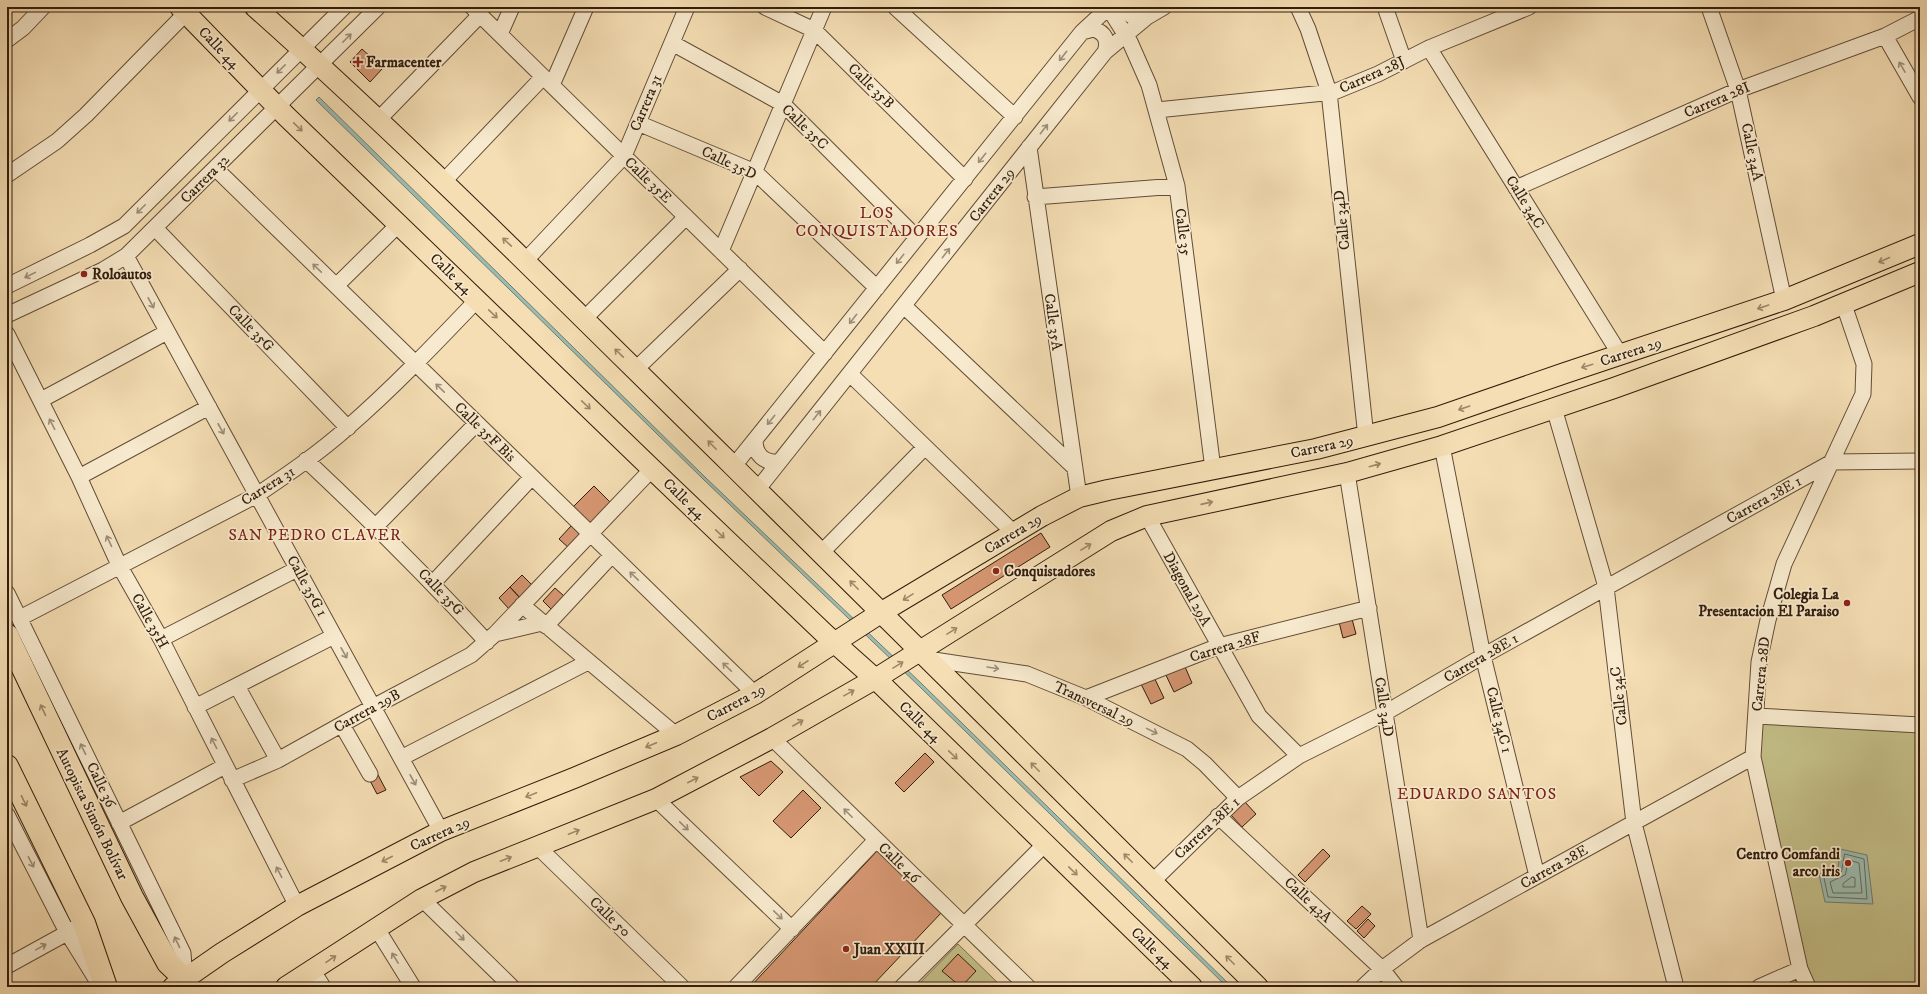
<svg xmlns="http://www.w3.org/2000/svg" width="1927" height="994" font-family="'IM FELL DW Pica',serif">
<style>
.green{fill:#c4bf88;stroke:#7a6e4a}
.water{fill:#9cbcb0;stroke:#717c6e}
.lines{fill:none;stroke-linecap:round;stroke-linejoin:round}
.shore{stroke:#666c5e;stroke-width:1}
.building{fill:#d69772;stroke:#311d0c}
.minor-casing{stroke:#624d36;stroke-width:17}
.major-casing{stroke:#311d0c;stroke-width:22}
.highway-casing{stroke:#311d0c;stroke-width:24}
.minor{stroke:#f8eace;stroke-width:15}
.major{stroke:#f5deb4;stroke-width:20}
.highway{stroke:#f5deb4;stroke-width:22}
.oneway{stroke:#9e8e77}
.oneway2{stroke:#9d8768}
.poi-dot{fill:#8f2418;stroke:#f8eace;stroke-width:1.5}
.labels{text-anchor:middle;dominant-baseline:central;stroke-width:3.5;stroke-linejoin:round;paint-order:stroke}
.street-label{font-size:15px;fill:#311d0c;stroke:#f8eace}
.poi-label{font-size:15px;font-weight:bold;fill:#311d0c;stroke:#f8eace;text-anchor:start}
.neighbourhood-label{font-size:16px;letter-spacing:1px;fill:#7a1f14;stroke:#f8eace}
</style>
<rect width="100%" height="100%" fill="#f5deb4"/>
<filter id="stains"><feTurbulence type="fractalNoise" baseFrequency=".005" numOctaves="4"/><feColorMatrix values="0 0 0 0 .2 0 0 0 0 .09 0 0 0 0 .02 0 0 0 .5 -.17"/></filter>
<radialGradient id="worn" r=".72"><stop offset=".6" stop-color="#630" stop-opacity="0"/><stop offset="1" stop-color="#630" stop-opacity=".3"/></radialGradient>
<path class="green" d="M1756,716L1920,725V987H1808L1753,757Z
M958,944L1002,987H916Z"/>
<path class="water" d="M319,97L705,477L923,685L1232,987H1227L920,687L703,479L316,100Z
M1840,849L1867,855L1873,904L1825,902L1819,874L1838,870Z"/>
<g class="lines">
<path class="shore" d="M1845,854L1864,859L1867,899L1828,897L1824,878L1841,872Z
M1849,860L1859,863L1862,893H1833L1830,882L1845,875Z
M1852,877L1855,878V887H1843V884Z"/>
</g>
<path class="building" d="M362,49L383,68L370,82L350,62Z
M594,486L614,506L591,529L571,509Z
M571,526L583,537L571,550L559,539Z
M1041,533L1050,547L951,609L942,595Z
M522,575L534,587L521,599L510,587Z
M510,587L521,599L510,610L499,598Z
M555,588L564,596L552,610L543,601Z
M1352,619L1356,634L1343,638L1339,622Z
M1183,662L1192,683L1174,692L1164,671Z
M1152,673L1164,698L1151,704L1139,680Z
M925,753L934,762L904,792L895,783Z
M771,761L783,772L759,796L740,777Z
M377,773L386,790L377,794L368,777Z
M803,790L821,808L791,838L773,821Z
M1245,802L1256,814L1242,827L1231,815Z
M1323,849L1330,856L1305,882L1298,875Z
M877,851L942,912L871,987H750Z
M1362,906L1371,914L1356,929L1347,921Z
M1368,919L1375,926L1364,938L1357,931Z
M958,954L976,971L961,987L942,971Z"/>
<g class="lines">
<defs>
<path id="minor" d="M472,7L825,353
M765,7L814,30L965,179
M895,7L1015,117
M1108,7L1130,42L1149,85L1177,186L1213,469
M1126,7C1129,18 1138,20 1147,17
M1298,7L1308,29L1329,92L1366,437
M1385,7L1404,61
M1709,7L1738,90L1784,300
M1082,32L1093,29C1105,32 1109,41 1105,52
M500,34L512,7
M1885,36L1920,97
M7,40L23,28L43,7
M672,43L783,104L917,238
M1429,48L1621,356
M552,85L586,7
M1157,110L1334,92L1378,74L1429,48L1529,7
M378,120L480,15
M638,123L755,172L877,288
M1029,147L1079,497
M216,169L755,694
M7,175L57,141L86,115L186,13
M443,182L543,77
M1516,188L1738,90L1885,36L1920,18
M1035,197L1177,186
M155,228L348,428
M721,251L824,7
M126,256L441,831
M526,260L624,156L687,7
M7,286L90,245L124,226L344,7
M336,286L399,224
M904,306L1075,468
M7,315L103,270L126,256L378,7
M584,319L686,217
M7,334L79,477L119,565L161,639L297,906
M636,369L740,269
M850,374L1014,533
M41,400L167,332
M1554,408L1606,587L1634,823L1676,987
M755,440C755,455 764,463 779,462
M1442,446L1483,656L1537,876
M306,460C369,519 429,579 487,642
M733,467L1082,32L1109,7
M1347,473L1421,940
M79,477L209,407
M757,490L1105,52L1147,17L1164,7
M1147,516L1259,716L1299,756
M376,526L477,423
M822,552L925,447
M433,583L532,477
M7,593L183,953L185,979
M522,605L676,735
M20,618L257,495C288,474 319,453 347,428C393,388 435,344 477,300
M546,626L612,555
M495,634L542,623
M161,639L297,569
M927,659L1027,674L1086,698L1187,749L1205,764L1238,798
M237,686L278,760
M1086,698L1219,646L1369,608
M195,707L334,636
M1756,716L1920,725
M342,725L370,774
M772,738L1028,987
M401,758L588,662
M232,780L278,760L373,707L471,655L495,634L652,469
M656,799L792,929
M7,815L67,932L96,979
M1218,816L1382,969L1396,987
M119,823L225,766
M538,847L682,987
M1152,882L1238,798L1299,756L1385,713L1483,656L1832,462L1920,461
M422,899L512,987
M377,929L413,987
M7,966L76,928
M313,971L323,987
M736,987L876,840
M902,987L1045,844
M1363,987L1382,969L1421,940L1753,757
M1759,987L1800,969
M1808,987L1800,969L1753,757L1759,662L1768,620L1784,564L1863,394L1864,364L1844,305"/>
<path id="major" d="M180,7L286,116L652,469L826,635L882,685L1192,987
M255,7C420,154 575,311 733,466C909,639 1083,813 1258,987
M173,987L222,953L297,906L441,831L574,778L676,735L755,694L882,612L1042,516L1079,497L1108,490L1316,449L1438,417L1565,373L1784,300L1920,244
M286,987L422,899L474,872L656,799L772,738L880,676L1111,531L1147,516L1347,473L1442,446L1614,388L1814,316L1920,272"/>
<path id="highway" d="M7,635L132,897L168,963L185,979L188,987
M7,766L84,923L106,987"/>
</defs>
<use href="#minor" class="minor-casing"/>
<use href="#major" class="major-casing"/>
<use href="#highway" class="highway-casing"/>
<use href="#minor" class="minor"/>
<use href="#major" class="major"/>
<use href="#highway" class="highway"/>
</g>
<defs><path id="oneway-shaft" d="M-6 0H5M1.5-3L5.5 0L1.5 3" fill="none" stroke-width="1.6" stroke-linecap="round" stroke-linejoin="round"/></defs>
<g class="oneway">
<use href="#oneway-shaft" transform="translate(347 38) rotate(-45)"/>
<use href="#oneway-shaft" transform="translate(1063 56) rotate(128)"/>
<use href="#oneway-shaft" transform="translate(1902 67) rotate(-120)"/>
<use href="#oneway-shaft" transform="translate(281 69) rotate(135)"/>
<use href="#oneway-shaft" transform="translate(233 117) rotate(135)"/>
<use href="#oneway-shaft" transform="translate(1044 129) rotate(-52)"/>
<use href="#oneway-shaft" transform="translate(982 158) rotate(129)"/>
<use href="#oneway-shaft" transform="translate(141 209) rotate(135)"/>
<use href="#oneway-shaft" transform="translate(946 253) rotate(-52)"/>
<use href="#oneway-shaft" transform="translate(900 259) rotate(129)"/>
<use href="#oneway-shaft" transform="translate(317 268) rotate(-136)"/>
<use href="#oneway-shaft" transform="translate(30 275) rotate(154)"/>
<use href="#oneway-shaft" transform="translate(151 303) rotate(61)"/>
<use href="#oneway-shaft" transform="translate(853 319) rotate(128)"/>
<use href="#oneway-shaft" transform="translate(440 388) rotate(-136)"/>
<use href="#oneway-shaft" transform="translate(817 415) rotate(-51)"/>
<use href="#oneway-shaft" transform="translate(771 420) rotate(129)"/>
<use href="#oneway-shaft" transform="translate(52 424) rotate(-117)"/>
<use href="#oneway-shaft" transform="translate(221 429) rotate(61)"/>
<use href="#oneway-shaft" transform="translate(109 541) rotate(-115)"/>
<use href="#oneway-shaft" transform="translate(634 576) rotate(-136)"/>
<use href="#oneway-shaft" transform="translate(344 653) rotate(61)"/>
<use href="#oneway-shaft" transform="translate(727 667) rotate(-136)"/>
<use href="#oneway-shaft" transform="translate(993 668) rotate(9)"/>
<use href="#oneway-shaft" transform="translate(1152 731) rotate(26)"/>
<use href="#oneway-shaft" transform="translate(214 743) rotate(-117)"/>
<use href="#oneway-shaft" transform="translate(83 749) rotate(-116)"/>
<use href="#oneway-shaft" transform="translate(413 780) rotate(61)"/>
<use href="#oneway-shaft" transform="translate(848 813) rotate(-135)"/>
<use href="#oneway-shaft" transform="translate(684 826) rotate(44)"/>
<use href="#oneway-shaft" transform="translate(31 862) rotate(63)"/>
<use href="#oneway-shaft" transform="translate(279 872) rotate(-117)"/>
<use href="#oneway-shaft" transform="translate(778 915) rotate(44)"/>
<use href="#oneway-shaft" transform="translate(460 936) rotate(45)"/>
<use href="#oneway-shaft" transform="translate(177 942) rotate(-116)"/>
<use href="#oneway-shaft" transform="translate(41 947) rotate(-29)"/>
<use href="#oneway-shaft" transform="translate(395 958) rotate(-122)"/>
</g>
<g class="oneway2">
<use href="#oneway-shaft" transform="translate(298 127) rotate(44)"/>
<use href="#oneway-shaft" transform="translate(507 242) rotate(-137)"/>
<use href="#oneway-shaft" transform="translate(1884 260) rotate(156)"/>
<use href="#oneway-shaft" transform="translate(1763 307) rotate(161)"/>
<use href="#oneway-shaft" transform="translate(493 314) rotate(43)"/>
<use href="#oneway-shaft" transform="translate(619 353) rotate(-136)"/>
<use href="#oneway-shaft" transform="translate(1587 366) rotate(163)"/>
<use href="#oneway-shaft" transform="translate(586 405) rotate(44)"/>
<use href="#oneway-shaft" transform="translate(1464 408) rotate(161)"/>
<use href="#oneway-shaft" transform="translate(712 445) rotate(-135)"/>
<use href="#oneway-shaft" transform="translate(1375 465) rotate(-16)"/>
<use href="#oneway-shaft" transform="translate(1207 503) rotate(-13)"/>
<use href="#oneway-shaft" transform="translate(720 534) rotate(44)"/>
<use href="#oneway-shaft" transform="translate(1086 547) rotate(-32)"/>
<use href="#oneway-shaft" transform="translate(854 585) rotate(-135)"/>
<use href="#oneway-shaft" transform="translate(908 597) rotate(148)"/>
<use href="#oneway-shaft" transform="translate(952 631) rotate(-32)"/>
<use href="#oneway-shaft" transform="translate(803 664) rotate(147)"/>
<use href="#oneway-shaft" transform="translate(898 665) rotate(-31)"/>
<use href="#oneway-shaft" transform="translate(849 693) rotate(-29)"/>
<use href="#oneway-shaft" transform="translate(43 710) rotate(-115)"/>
<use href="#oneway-shaft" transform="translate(798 723) rotate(-30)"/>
<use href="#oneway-shaft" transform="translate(651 745) rotate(157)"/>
<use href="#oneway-shaft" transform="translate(953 755) rotate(44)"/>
<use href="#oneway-shaft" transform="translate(1035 767) rotate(-135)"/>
<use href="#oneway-shaft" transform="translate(693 780) rotate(-27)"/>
<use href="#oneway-shaft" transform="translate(531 795) rotate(158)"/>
<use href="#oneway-shaft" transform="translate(24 801) rotate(64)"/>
<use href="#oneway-shaft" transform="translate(574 832) rotate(-22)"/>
<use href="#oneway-shaft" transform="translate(1128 858) rotate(-135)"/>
<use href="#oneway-shaft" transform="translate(387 859) rotate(153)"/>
<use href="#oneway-shaft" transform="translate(506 859) rotate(-21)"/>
<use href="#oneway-shaft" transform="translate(1073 871) rotate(44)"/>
<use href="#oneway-shaft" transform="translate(441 889) rotate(-27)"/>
<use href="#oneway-shaft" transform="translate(331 959) rotate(-34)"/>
<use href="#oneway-shaft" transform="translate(1230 960) rotate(-135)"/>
</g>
<g class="poi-dot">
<path d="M356 56h4v4h4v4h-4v4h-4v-4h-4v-4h4z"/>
<circle cx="84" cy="274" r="4"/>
<circle cx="996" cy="571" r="4"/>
<circle cx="1847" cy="603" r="4"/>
<circle cx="1848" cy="863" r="4"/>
<circle cx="846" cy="949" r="4"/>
</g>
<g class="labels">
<g class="street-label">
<text transform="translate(219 48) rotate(46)">Calle 44</text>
<text transform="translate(1372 75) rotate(-24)">Carrera 28J</text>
<text transform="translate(871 86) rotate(44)">Calle 35B</text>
<text transform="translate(1717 100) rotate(-23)">Carrera 28I</text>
<text transform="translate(646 103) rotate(-67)">Carrera 31</text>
<text transform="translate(805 127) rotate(44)">Calle 35C</text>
<text transform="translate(1752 152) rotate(78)">Calle 34A</text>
<text transform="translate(729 163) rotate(25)">Calle 35D</text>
<text transform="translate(205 179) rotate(-45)">Carrera 32</text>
<text transform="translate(648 180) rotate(44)">Calle 35E</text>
<text transform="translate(992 195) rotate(-52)">Carrera 29</text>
<text transform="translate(1525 202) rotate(58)">Calle 34C</text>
<text transform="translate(1342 220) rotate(-96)">Calle 34D</text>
<text transform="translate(1183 232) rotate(82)">Calle 35</text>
<text transform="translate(451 274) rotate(44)">Calle 44</text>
<text transform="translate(1053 322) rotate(82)">Calle 35A</text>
<text transform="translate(251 328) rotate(46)">Calle 35G</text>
<text transform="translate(1631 352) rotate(-18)">Carrera 29</text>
<text transform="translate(485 432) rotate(44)">Calle 35F Bis</text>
<text transform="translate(1322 447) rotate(-12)">Carrera 29</text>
<text transform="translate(268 486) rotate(-32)">Carrera 31</text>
<text transform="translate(684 499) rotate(44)">Calle 44</text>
<text transform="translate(1764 500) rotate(-29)">Carrera 28E 1</text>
<text transform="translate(1013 534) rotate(-31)">Carrera 29</text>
<text transform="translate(307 586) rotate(61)">Calle 35G 1</text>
<text transform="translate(1187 589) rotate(61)">Diagonal 29A</text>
<text transform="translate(441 592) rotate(46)">Calle 35G</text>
<text transform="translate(150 621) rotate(61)">Calle 35H</text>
<text transform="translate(1225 647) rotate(-17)">Carrera 28F</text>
<text transform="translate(1481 658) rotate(-30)">Carrera 28E 1</text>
<text transform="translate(1761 674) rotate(-84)">Carrera 28D</text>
<text transform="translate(1619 696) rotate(-97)">Calle 34C</text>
<text transform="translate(736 703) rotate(-28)">Carrera 29</text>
<text transform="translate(1094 704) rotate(25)">Transversal 29</text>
<text transform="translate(1384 707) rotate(81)">Calle 34D</text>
<text transform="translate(367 711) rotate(-29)">Carrera 29B</text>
<text transform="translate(1499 720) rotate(76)">Calle 34C 1</text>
<text transform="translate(920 722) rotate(44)">Calle 44</text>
<text transform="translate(101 785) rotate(64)">Calle 36</text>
<text transform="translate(92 814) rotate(64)">Autopista Simón Bolívar</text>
<text transform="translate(1207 828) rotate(-43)">Carrera 28E 1</text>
<text transform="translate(440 834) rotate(-24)">Carrera 29</text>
<text transform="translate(899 863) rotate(44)">Calle 46</text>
<text transform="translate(1554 867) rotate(-29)">Carrera 28E</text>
<text transform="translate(1308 900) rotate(43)">Calle 43A</text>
<text transform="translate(610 917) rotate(44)">Calle 50</text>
<text transform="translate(1152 948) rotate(44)">Calle 44</text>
</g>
<g class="poi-label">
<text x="366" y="62">Farmacenter</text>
<text x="92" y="274">Roloautos</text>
<text x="1004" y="571">Conquistadores</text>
<text x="1839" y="594" text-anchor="end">Colegia La<tspan x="1839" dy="17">Presentacion El Paraiso</tspan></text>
<text x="1840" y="854" text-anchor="end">Centro Comfandi<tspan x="1840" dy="17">arco iris</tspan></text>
<text x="854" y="949">Juan XXIII</text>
</g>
<g class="neighbourhood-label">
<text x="877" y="213">LOS<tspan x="877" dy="18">CONQUISTADORES</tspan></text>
<text x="315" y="535">SAN PEDRO CLAVER</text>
<text x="1477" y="794">EDUARDO SANTOS</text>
</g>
</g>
<rect width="1927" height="994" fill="none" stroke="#f5deb4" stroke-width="24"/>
<rect x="8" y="8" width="1911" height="978" fill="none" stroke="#311d0c" stroke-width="2"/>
<rect x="12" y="12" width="1903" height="970" fill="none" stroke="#311d0c"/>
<rect width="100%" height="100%" filter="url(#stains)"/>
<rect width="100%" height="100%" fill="url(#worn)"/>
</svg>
